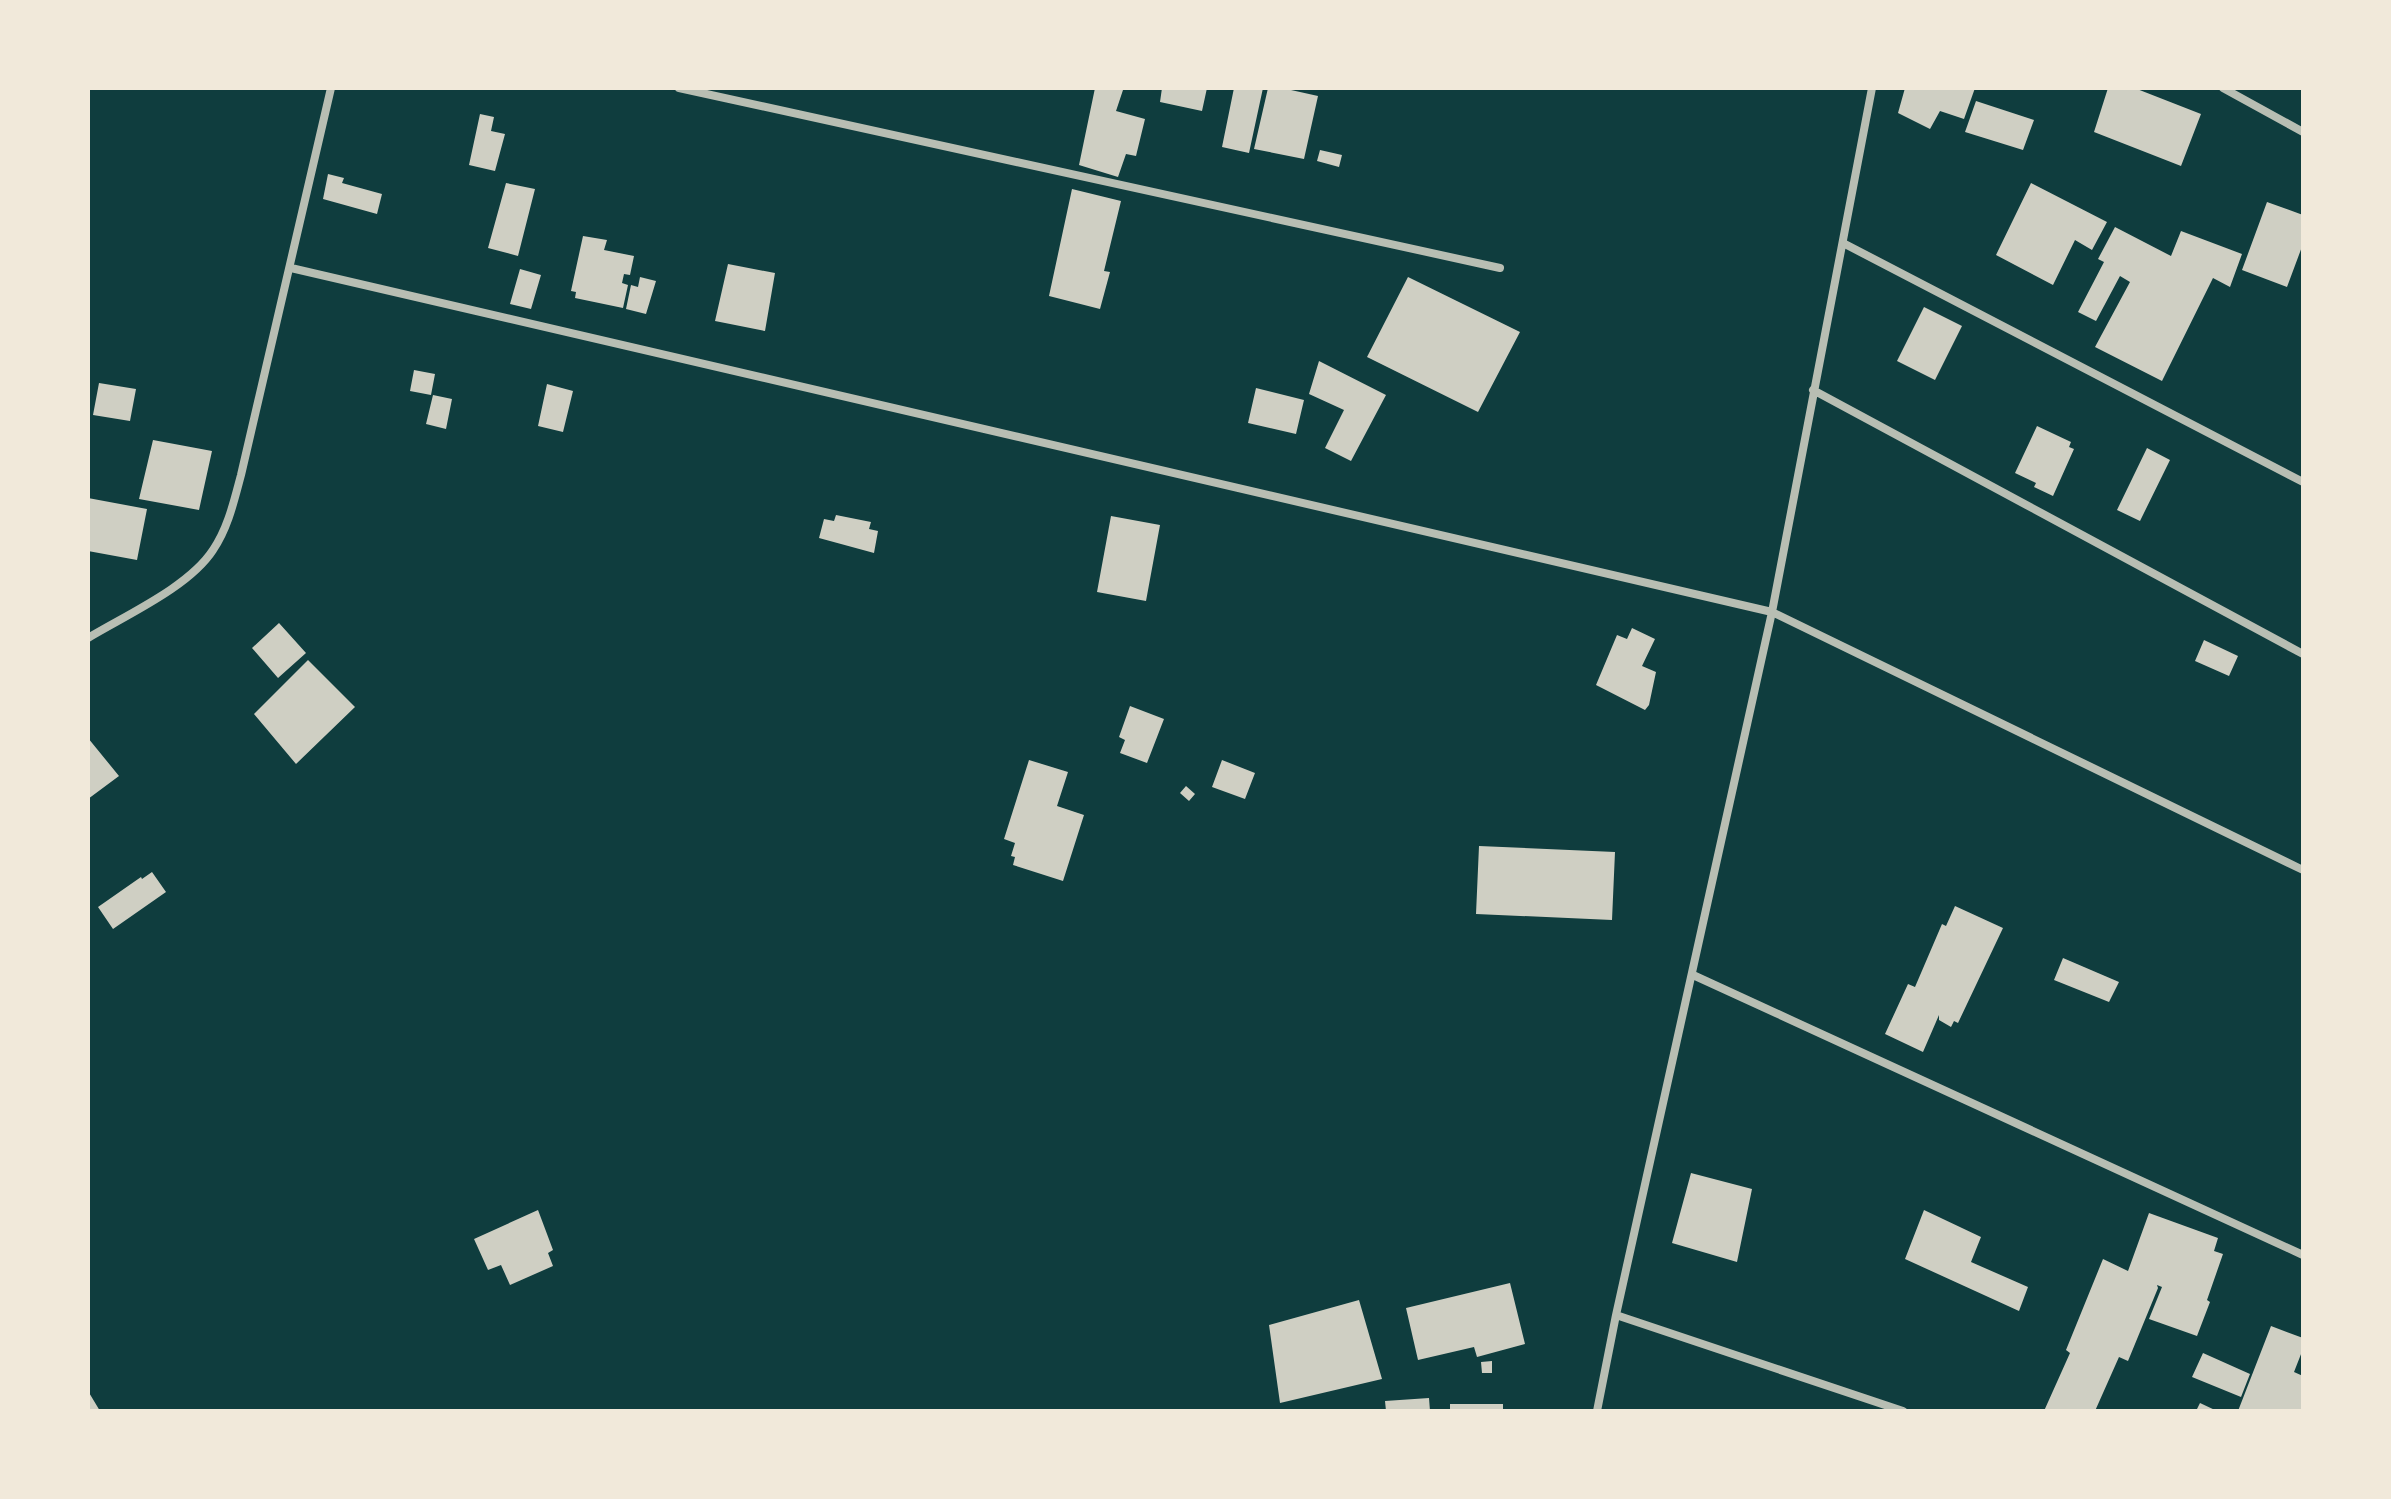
<svg xmlns="http://www.w3.org/2000/svg" width="2391" height="1499" font-family="'Public Sans',sans-serif">
<style>
.building{fill:#cfcfc3}
.lines{fill:none;stroke-linecap:round;stroke-linejoin:round}
.minor{stroke:#b8beb3;stroke-width:8}
</style>
<rect width="100%" height="100%" fill="#0f3d3e"/>
<path class="building" d="M1095,88L1123,90L1116,111L1145,119L1136,156L1126,154L1118,177L1079,165Z
M1162,88H1207L1202,111L1160,102Z
M1234,88H1263L1249,153L1222,147Z
M1268,88H1282L1318,96L1304,159L1254,149Z
M1905,88H1975L1964,119L1940,111L1930,129L1898,113Z
M2108,88L2137,89L2201,114L2181,166L2094,132Z
M1976,101L2034,120L2023,150L1965,132Z
M480,114L494,117L491,131L505,134L495,171L469,165Z
M1320,150L1342,155L1339,167L1317,161Z
M328,174L344,178L342,183L382,194L377,214L323,199Z
M506,183L535,189L518,256L488,248Z
M2031,183L2107,222L2092,250L2075,240L2053,285L1996,255Z
M1072,189L1121,201L1104,271L1110,272L1100,309L1049,296Z
M2267,202L2303,215V244L2287,287L2242,270Z
M2115,227L2171,256L2181,231L2242,254L2230,287L2213,278L2162,381L2095,347L2130,282L2120,276L2096,321L2078,312L2104,262L2098,259Z
M583,236L607,240L604,250L634,256L630,275L624,274L622,283L628,285L623,308L575,298L576,292L571,291Z
M728,264L775,273L765,331L715,321Z
M520,269L541,275L531,309L510,304Z
M640,277L656,281L646,314L626,309L631,285L638,287Z
M1408,277L1520,332L1478,412L1367,357Z
M1924,307L1962,326L1935,380L1897,361Z
M1319,361L1386,395L1351,461L1325,448L1344,410L1309,394Z
M414,370L435,374L431,395L410,391Z
M99,383L136,389L130,421L93,415Z
M547,384L573,391L563,432L538,426Z
M1256,388L1304,400L1296,434L1248,423Z
M433,395L452,399L446,429L426,424Z
M2037,426L2071,442L2069,447L2074,449L2053,496L2034,487L2036,483L2015,473Z
M153,440L212,451L199,510L139,499Z
M2147,448L2170,460L2140,521L2117,510Z
M88,498L147,509L137,560L88,551Z
M836,515L871,522L869,529L878,531L874,553L819,538L824,519L834,521Z
M1111,516L1160,525L1146,601L1097,592Z
M279,623L306,653L278,678L252,648Z
M1632,628L1655,639L1642,666L1656,672L1649,705L1645,710L1596,685L1617,635L1627,639Z
M2204,640L2238,656L2229,676L2195,661Z
M308,660L355,707L296,764L254,714Z
M1130,706L1164,719L1147,763L1120,753L1125,740L1119,737Z
M88,738L119,776L88,799Z
M1029,760L1068,772L1057,806L1084,815L1063,881L1013,865L1015,857L1011,856L1015,843L1004,839Z
M1222,760L1255,773L1245,799L1212,787Z
M1186,786L1195,794L1189,801L1180,793Z
M1479,846L1615,852L1612,920L1476,914Z
M152,872L166,892L113,929L98,907L141,877L142,879Z
M1955,906L2003,928L1958,1023L1954,1021L1951,1027L1939,1020V1015L1923,1052L1885,1034L1908,984L1915,987L1942,924L1946,926Z
M2063,958L2119,982L2109,1002L2054,980Z
M1691,1173L1752,1189L1737,1262L1672,1243Z
M538,1210L553,1250L548,1253L553,1266L510,1285L501,1265L488,1270L474,1239Z
M1924,1210L1981,1237L1971,1262L2028,1287L2019,1311L1905,1259Z
M2149,1213L2218,1238L2214,1251L2223,1254L2207,1300L2210,1302L2197,1336L2149,1319L2162,1287L2157,1285L2158,1288L2128,1361L2119,1357L2095,1411H2044L2070,1353L2066,1350L2103,1259L2128,1271Z
M1510,1283L1525,1344L1477,1357L1474,1347L1418,1360L1406,1308Z
M1359,1300L1382,1379L1280,1403L1269,1325Z
M2271,1326L2303,1338V1349L2294,1372L2303,1376V1411H2238Z
M2203,1353L2250,1374L2241,1397L2192,1377Z
M1492,1361V1373H1482L1481,1362Z
M88,1391L100,1411H88Z
M1429,1398L1430,1411H1386L1385,1401Z
M2200,1403L2217,1411H2196Z
M1450,1404H1503V1411H1450Z"/>
<g class="lines">
<path class="minor" d="M679,88L1500,268
M2223,88L2303,132
M1843,243L2303,482
M291,268L1772,612L2303,870
M1813,390L2303,654
M88,638C126,615 189,587 213,550C228,528 234,501 241,475L331,88
M1693,975L2303,1255
M1616,1315L1903,1411
M1597,1411L1616,1315L1772,612L1872,88"/>
</g>
<rect width="2391" height="1499" fill="none" stroke="#f1e9da" stroke-width="180"/>
</svg>
